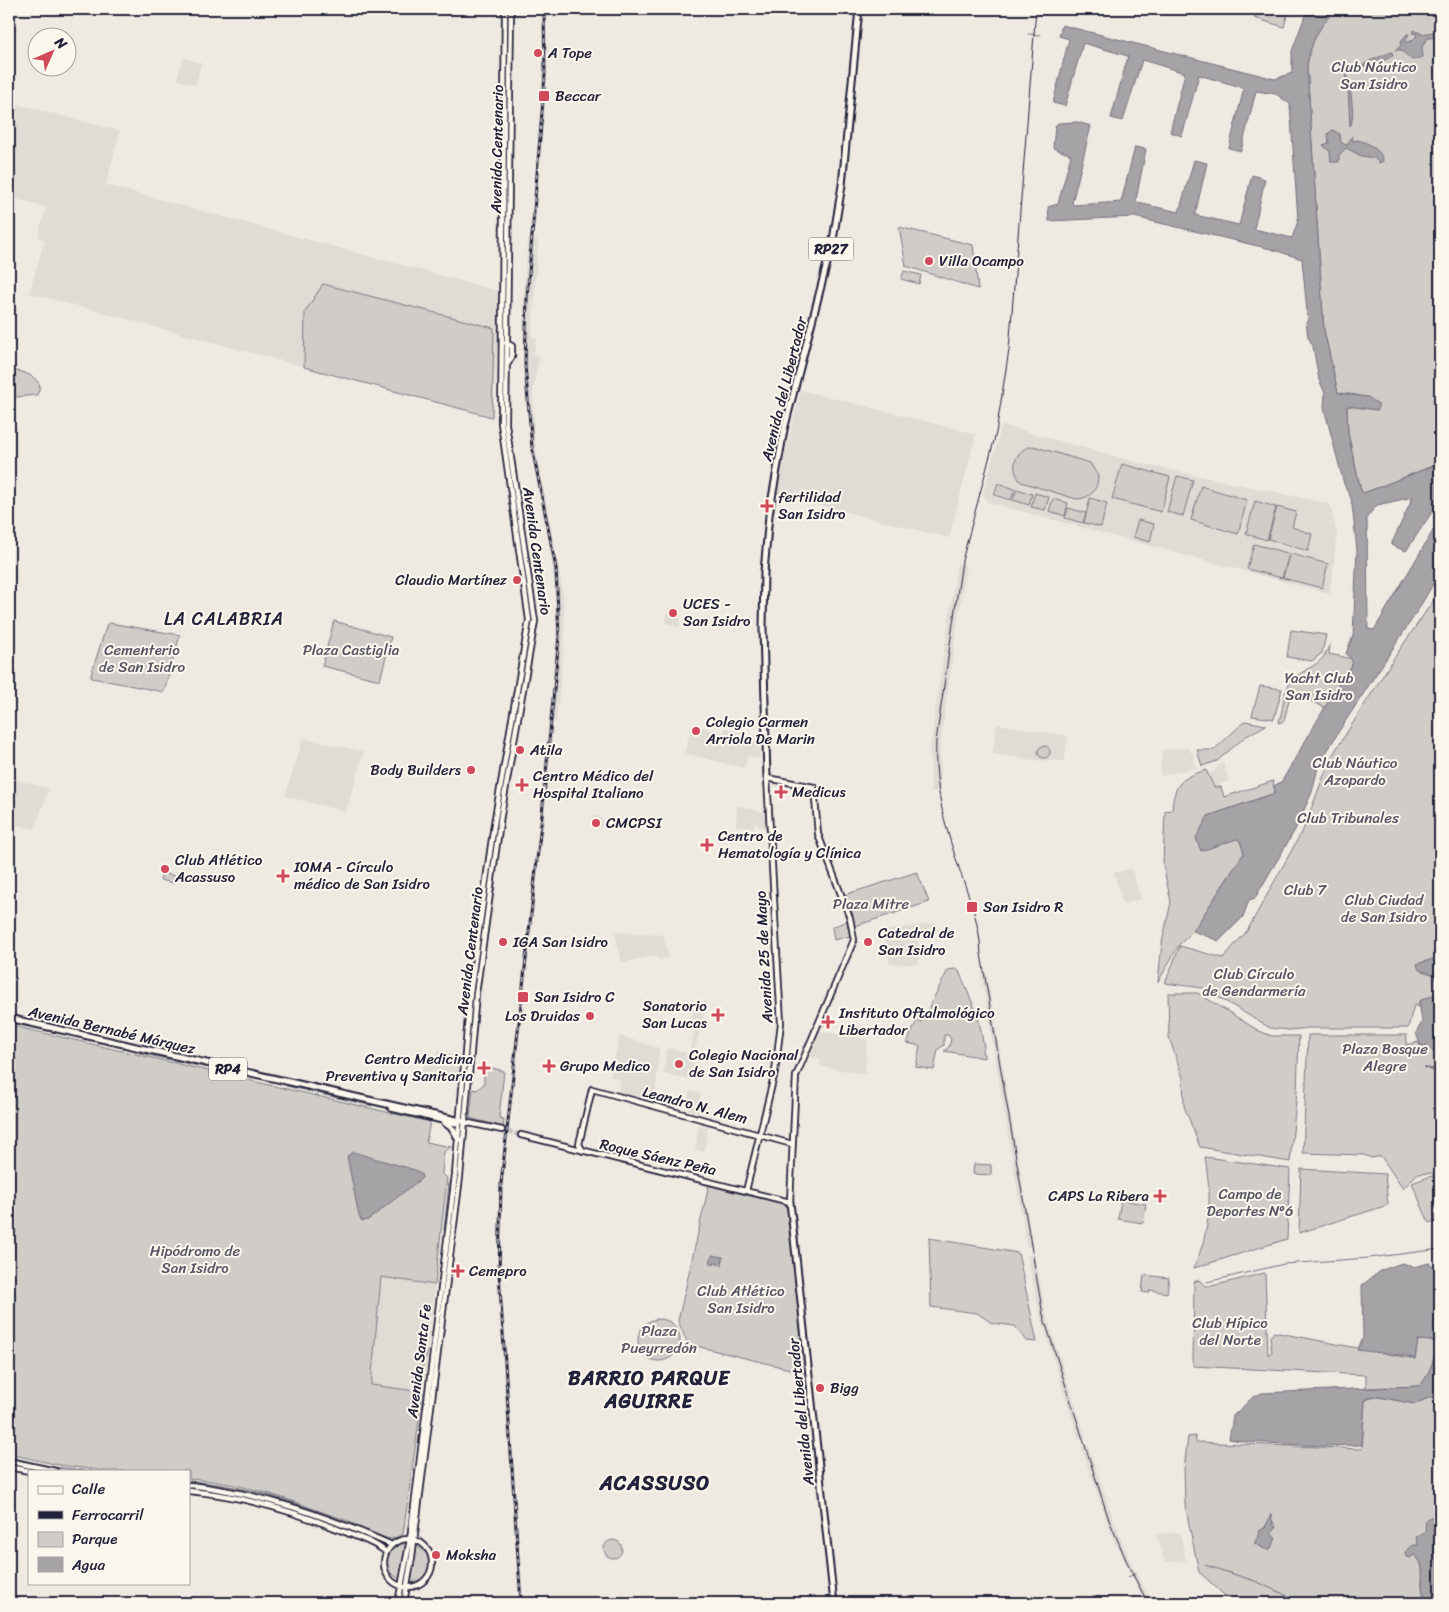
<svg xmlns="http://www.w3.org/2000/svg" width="1449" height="1612" font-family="Sriracha,sans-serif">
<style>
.built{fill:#dfdbd5}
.green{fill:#d0cdc9;stroke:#797882;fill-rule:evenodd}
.water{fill:#a6a3a7;stroke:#716f7c}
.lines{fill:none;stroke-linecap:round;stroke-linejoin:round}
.stream{stroke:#716f7c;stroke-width:1}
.secondary-tunnel{stroke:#c5c2c1;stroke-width:4.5;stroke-dasharray:4.5 2;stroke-linecap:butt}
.secondary-casing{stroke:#22223b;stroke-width:8}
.primary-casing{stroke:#22223b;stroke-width:9}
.secondary{stroke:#fbf7ec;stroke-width:4.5}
.primary{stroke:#fbf7ec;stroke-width:5}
.tram{stroke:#22223b;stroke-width:1}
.rail-casing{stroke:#22223b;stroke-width:3}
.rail{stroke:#fbf7ec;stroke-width:1;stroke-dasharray:4;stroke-linecap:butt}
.poi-dot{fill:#d1495b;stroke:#fbf7ec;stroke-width:2}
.labels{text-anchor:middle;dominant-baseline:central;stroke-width:4;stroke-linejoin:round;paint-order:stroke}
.shield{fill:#fbf7ec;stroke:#636270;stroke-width:1}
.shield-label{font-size:14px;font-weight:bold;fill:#22223b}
.poi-label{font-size:15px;fill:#22223b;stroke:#fbf7ec;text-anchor:start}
.park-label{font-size:15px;fill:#565566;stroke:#fbf7ec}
.street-label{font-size:15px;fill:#22223b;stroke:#fbf7ec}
.quarter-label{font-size:18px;letter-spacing:1px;fill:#22223b;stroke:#fbf7ec}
.district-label{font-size:20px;font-weight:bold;letter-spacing:1px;fill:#22223b;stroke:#fbf7ec}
</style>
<rect width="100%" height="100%" fill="#eeeae2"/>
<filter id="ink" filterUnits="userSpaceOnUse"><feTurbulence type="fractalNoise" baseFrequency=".02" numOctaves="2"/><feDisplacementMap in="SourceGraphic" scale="10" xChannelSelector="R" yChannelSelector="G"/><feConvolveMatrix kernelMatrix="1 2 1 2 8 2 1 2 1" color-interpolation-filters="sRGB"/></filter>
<g filter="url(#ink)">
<path class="built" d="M183,58L201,63L196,85L177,80Z
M9,102L120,131L106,185L498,291L499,328L492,417L29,293L45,240L38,237L46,207L9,197Z
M528,238L538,240L532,337L537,338L533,354L540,356L533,388L534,436L563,593L565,635L556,722L549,721L557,628L555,587L548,536L531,452L523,360L524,285Z
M801,390L976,434L949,538L775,494Z
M1002,425L1139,463L1330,504L1337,534L1330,594L987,502L983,494Z
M957,563L966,565L940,746V791L931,792L930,748Z
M674,607L679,608L677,617L681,618L679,627L665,623L669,608L674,609Z
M692,724L724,733L725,728L759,738L760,759L748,756L744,768L687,754L685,752Z
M997,724L1068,736L1064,761L1033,760L992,754Z
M303,738L364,752L346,812L285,796Z
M1188,748L1194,756L1196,768L1160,776L1162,750Z
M1223,762L1229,781L1214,787L1209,775Z
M9,778L49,788L35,829L9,823Z
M737,805L766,813L767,828L759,827L758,824L755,823L754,828L736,825Z
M590 822a6 6 0 1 1 12 0a6 6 0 1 1-12 0Z
M1131,868L1141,899L1123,904L1114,873Z
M936,923L939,932L918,935L919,964H890L883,931Z
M615,932L663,935L669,958L658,960L656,955L622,963Z
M981,974H987L1033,1247H1027Z
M697,1000L707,1002L695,1050L690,1049L695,1029L689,1027Z
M824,1016L835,1020L833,1028L822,1026Z
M819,1031L867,1039L865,1074L820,1066L821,1059L810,1057Z
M620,1036L659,1048L656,1090L653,1102L617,1093L621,1080L610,1076Z
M667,1048L694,1055L691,1079L663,1074Z
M438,1050L460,1056L459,1076L430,1073L428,1084L418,1082L425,1060L435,1061Z
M689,1091L701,1093L699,1112L688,1110Z
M661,1097L675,1100L674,1108L660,1105Z
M699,1125L708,1127L704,1152L695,1150Z
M1027,1255H1035L1046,1314L1086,1438L1079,1440L1040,1316Z
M381,1276L435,1285L423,1392L371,1385Z
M1088,1445L1113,1518L1131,1563L1152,1603H1145L1112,1536L1081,1447Z
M1180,1532L1186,1561L1165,1562L1156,1534Z"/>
<path class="green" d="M1256,9H1289L1284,27L1254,18Z
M1337,9H1440V463L1364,493L1361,491L1348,433L1347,405L1377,410L1378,404L1357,395L1338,393L1324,330L1307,66C1311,42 1318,25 1337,9Z
M899,227L973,245L978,289L906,266Z
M904,271L921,275L919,284L901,279Z
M323,284L494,328L492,417L304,367L305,312Z
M14,371C24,371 38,377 40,387L37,395L15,397L9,392V376Z
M1033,446L1090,463L1098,476C1098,490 1090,499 1076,499L1021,482C1009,468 1015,449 1033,446Z
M1122,464L1170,477L1161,512L1112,499Z
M1177,476L1193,480L1183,516L1167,512Z
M998,483L1015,489L1011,500L994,495Z
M1201,486L1247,500L1238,534L1191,520Z
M1017,489L1032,494L1029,505L1013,500Z
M1035,493L1049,497L1045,510L1031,507Z
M1090,498L1107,503L1101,527L1084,523Z
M1053,499L1068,503L1065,516L1049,511Z
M1255,501L1276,507L1267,540L1246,534Z
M1277,507L1296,512L1292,527L1312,534L1308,551L1268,539Z
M1068,508L1086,513L1083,523L1065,518Z
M1138,520L1154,524L1150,542L1133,537Z
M1254,544L1328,564L1322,588L1283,578L1289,555L1282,578L1247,569Z
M1440,591V954L1437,958L1417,964L1420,970L1435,975L1438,988L1436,994L1419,1001V1007L1414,1005L1408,1028H1309L1289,1030L1270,1028L1203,988L1165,983L1180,946L1223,958L1247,931L1304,828L1330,759L1394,658Z
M334,621L391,637L380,680L322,666Z
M110,623L180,635L164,692L92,678L91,675L107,624Z
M1291,630L1326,635L1322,653L1312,661L1287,657Z
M1330,644L1329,654L1353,659V663L1326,708L1291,692L1284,721L1278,723C1284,711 1282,695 1289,685C1301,666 1322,670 1330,644Z
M1260,686L1282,689L1274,719L1252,716Z
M1245,721L1266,725L1245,737L1217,761L1202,766L1197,750H1214Z
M1038 752a6 6 0 1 1 12 0a6 6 0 1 1-12 0Z
M1206,770L1214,787H1221L1224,797L1273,781L1275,793L1208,816L1240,841L1244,853L1193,931L1179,945L1158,982L1162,943L1171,902L1163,865L1165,811L1172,810C1174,783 1181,778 1206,770Z
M917,872L929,902L855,926L844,895Z
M162,873L175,876L173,883L160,880Z
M847,921L850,936L834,940L832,927Z
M955,969L959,971L978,1016L984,1047L982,1051L985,1058L944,1051L949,1047L951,1039L948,1035H944V1045L938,1049L934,1070L916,1067L920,1046L907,1043L917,1020L921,1022L923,1019L948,970Z
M1168,993H1198L1259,1031L1272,1036H1299L1297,1091L1290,1162L1200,1147L1184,1106L1183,1078L1169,1037Z
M9,1022L83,1038L9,1023Z
M9,1025L430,1122L426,1142L451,1147L444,1152L442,1174L447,1178L435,1285L381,1277L371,1385L423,1392L403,1534L392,1539L386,1538C321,1512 260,1483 189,1479V1471H106L59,1465L9,1454Z
M1308,1035H1407L1406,1045L1418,1042L1421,1047L1427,1045C1435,1052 1437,1057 1440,1067L1436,1069L1425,1068L1435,1071L1438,1074L1435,1078L1440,1083V1188L1438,1177H1433L1432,1173L1417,1174L1403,1189L1381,1156L1372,1158L1364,1155L1303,1153Z
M138,1051L207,1067V1068L138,1053Z
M484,1066L504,1071L499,1118L504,1119L503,1127L470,1118L473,1089L477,1090L484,1084Z
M287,1085L372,1105V1106L286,1086Z
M1205,1157L1290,1169L1287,1239L1194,1268C1211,1227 1212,1200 1205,1157Z
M974,1164L991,1165V1175L973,1174Z
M1301,1169L1385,1174L1388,1205L1299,1233Z
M1431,1176C1443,1186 1440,1205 1440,1219L1429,1223L1412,1183Z
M449,1182L451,1183L446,1231L444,1230Z
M709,1185L788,1204L806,1373L688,1344L678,1321Z
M1121,1200L1146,1204L1143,1223L1118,1219Z
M929,1238L1018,1253L1037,1342L1026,1341L1015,1326L992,1323L977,1313L931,1307Z
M1265,1273L1268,1355L1272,1352L1270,1337L1274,1332L1415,1359L1418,1340L1434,1341L1438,1349C1433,1359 1427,1381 1419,1386L1366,1388V1375L1193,1366L1194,1282L1199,1280L1205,1286H1212Z
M1144,1275L1169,1278L1167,1293L1150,1290L1149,1293L1142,1292Z
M638 1340a21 21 0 1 1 42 0a21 21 0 1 1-42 0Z
M427,1351L426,1358L419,1373L422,1378L414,1377Z
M1374,1396L1415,1404L1428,1398H1440V1526L1435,1522L1427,1527L1425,1532L1417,1537L1419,1545L1416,1546L1414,1555C1425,1562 1422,1576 1422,1586C1422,1592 1425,1597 1426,1603H1233L1199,1572L1185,1505L1184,1469L1188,1437L1195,1436L1196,1442L1362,1449L1365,1401ZM1271,1518L1276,1527L1271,1532L1274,1537L1271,1549L1262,1548L1255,1541Z
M9,1457L55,1467L92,1471L55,1468Z
M189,1481C235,1484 277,1496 321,1512C333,1516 347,1519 357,1526L269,1495L227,1486Z
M189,1487C246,1493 324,1513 375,1540L374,1542C314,1518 254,1495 189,1490Z
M604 1549a9 9 0 1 1 18 0a9 9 0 1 1-18 0Z
M406,1543L401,1580L389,1572L386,1557L392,1548Z
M416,1546L428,1554L430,1569L425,1578L411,1583Z"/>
<path class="water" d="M1302,9H1337C1319,25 1311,42 1307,66L1324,330L1338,393L1368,397L1378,404V410L1347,406L1348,434L1361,491L1364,493L1440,463V500L1406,551L1391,545L1413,497L1377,505L1367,517L1368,629L1374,630L1440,519V572L1418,610L1339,731L1318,767L1312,792L1295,830L1255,898L1249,900L1243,917L1219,941L1193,931L1244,853L1240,841L1237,839L1201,851L1196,838L1208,816L1275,793L1274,786L1282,781L1342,678L1345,677L1346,670H1350C1355,659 1351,661 1346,653L1353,636L1357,550L1353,513L1351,498L1344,484L1324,408L1325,393L1319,380L1313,346L1308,337L1306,322H1308L1302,259L1271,249L1134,217L1049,221L1048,207L1058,204L1071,155L1053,148L1055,126L1058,123L1077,122L1091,126L1072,203L1074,205L1121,202L1135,147L1146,149L1136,200L1138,203L1179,212L1194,160L1207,163L1195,215L1239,225L1252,175L1265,179L1254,229L1292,238L1298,221L1290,104L1276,94L1256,91L1241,151L1229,148L1244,88L1199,75L1182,136L1170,132L1185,73L1142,60L1123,121L1111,118L1128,56L1083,43L1065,106L1053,103L1069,39L1059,36L1062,25L1275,79L1292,73V51L1306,13Z
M1414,30L1422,34L1433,32L1440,34V37L1428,38L1422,47L1423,57L1412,60L1401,50H1395L1401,46V41L1407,34H1409L1405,42C1409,43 1416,39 1417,34L1412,33Z
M1392,52L1393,56L1376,64L1361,67L1367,62Z
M1354,67L1357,69L1351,70L1347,76C1350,85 1356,119 1350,126L1348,88L1345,74Z
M1332,130L1340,134L1341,142L1345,145L1348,144L1352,136L1353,141C1362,137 1383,151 1383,161L1379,163L1374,158L1361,156L1346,148L1339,155V162H1331L1330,152L1323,145L1329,143L1328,134Z
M1440,954V1083L1434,1078L1438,1076L1435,1071L1424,1068L1437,1069L1440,1067C1437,1057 1435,1052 1426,1045L1421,1047L1416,1033L1422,1022L1419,1001L1436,994L1438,988L1435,975L1419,970L1417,964L1437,958Z
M353,1152L415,1170L421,1174L422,1178L368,1220L362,1221L359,1216L347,1156Z
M712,1255L723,1257L722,1265L716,1263L710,1264Z
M1402,1263L1414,1267L1429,1263L1440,1271V1398H1428L1415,1404L1374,1396L1365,1400L1362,1445L1324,1446L1247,1442L1229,1439L1233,1416L1253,1397L1262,1393L1419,1386C1427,1381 1433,1360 1438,1349L1434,1341L1418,1340L1415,1359L1407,1356L1357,1350L1363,1338L1362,1285L1382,1270Z
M1271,1514L1273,1526L1276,1527L1271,1533L1276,1539L1269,1551L1254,1543L1258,1539L1260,1530L1265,1528Z
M1433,1516L1435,1522L1440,1526V1603H1426C1425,1598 1422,1592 1422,1586C1422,1576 1425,1562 1414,1555L1410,1558L1406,1557L1405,1552L1413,1545H1418L1416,1537L1425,1532L1426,1519Z"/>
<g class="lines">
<path class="stream" d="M1028,34L1040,35
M1207,1282L1284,1264L1369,1258L1440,1249
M1205,1565L1255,1581L1303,1603
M1128,1577L1135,1574"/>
<path class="secondary-tunnel" d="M502,1130L521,1135"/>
<defs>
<path id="secondary" d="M506,343L512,346V357L507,365
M464,1122L502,1130
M521,1135L790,1202L796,1076L854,940L850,918L818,834L814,787L767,778L781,1023L775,1072L746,1191
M583,1151L579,1144L592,1089L792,1144
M9,1461L55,1471
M9,1467L29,1471
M189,1485C261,1493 326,1516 392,1545
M189,1491C243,1496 294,1511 345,1532C359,1538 375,1542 386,1552
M384 1563a24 24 0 1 1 48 0a24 24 0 1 1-48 0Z
M398,1603L410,1539L455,1175L470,993L494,824L529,620L501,423L505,9
M404,1603L412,1557L460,1177L476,994L501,815L535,621L506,424L511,9"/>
<path id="primary" d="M767,778L763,628L764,572L769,515L784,430L833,240L842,185L859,9
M9,1018L461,1121
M391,1108L455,1123L460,1121
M445,1123L453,1129L459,1140
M790,1202L834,1603"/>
</defs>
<use href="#secondary" class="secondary-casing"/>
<use href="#primary" class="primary-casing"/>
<use href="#secondary" class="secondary"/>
<use href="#primary" class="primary"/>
<path class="tram" d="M1036,9L1009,350L996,433L962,561L936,741C934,786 944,823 958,865C968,895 980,922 981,954L1043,1315L1109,1520L1130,1569L1148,1603"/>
<defs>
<path id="rail" d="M521,1603L499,1273L501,1184L542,815L559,637L556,568L532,447L525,365L527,298L545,75L544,9"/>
</defs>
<use href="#rail" class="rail-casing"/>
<use href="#rail" class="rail"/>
</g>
</g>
<g class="poi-dot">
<circle cx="538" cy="53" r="5"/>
<rect x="538" y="90" width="12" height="12" rx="2.5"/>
<circle cx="929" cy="261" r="5"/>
<path d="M764.5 498.5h5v5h5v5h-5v5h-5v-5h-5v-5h5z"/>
<circle cx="517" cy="580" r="5"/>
<circle cx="673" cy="613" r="5"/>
<circle cx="696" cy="731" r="5"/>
<circle cx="520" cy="750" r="5"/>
<circle cx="471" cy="770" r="5"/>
<path d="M519.5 777.5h5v5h5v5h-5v5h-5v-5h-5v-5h5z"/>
<path d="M778.5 784.5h5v5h5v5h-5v5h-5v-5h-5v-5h5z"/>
<circle cx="596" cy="823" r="5"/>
<path d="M704.5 837.5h5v5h5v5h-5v5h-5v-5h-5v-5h5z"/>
<circle cx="165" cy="869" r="5"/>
<path d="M280.5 868.5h5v5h5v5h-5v5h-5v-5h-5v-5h5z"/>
<rect x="966" y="901" width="12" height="12" rx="2.5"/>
<circle cx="503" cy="942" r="5"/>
<circle cx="868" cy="942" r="5"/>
<rect x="517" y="991" width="12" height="12" rx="2.5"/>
<path d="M715.5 1007.5h5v5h5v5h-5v5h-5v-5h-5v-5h5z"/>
<circle cx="590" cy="1016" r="5"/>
<path d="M825.5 1014.5h5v5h5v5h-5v5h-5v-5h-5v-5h5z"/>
<circle cx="679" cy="1064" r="5"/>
<path d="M546.5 1058.5h5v5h5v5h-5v5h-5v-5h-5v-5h5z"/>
<path d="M481.5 1060.5h5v5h5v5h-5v5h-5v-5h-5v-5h5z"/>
<path d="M1157.5 1188.5h5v5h5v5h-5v5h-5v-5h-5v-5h5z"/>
<path d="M455.5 1263.5h5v5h5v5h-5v5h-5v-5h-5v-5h5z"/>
<circle cx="820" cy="1388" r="5"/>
<circle cx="436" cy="1555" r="5"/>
</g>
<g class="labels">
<g class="shield">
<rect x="808.5" y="237.5" width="45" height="23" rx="4"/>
<rect x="209" y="1057.5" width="38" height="23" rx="4"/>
</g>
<g class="shield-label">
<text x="831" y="249">RP27</text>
<text x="228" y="1069">RP4</text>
</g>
<g class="poi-label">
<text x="548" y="53">A Tope</text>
<text x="555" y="96">Beccar</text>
<text x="939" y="261">Villa Ocampo</text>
<text x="778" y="497">fertilidad<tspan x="778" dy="17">San Isidro</tspan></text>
<text x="507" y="580" text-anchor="end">Claudio Martínez</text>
<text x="683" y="604">UCES -<tspan x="683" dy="17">San Isidro</tspan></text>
<text x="706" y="722">Colegio Carmen<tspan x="706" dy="17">Arriola De Marin</tspan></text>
<text x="530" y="750">Atila</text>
<text x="461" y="770" text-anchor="end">Body Builders</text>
<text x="533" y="776">Centro Médico del<tspan x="533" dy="17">Hospital Italiano</tspan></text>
<text x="792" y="792">Medicus</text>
<text x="606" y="823">CMCPSI</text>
<text x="718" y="836">Centro de<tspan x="718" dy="17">Hematología y Clínica</tspan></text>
<text x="175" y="860">Club Atlético<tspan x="175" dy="17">Acassuso</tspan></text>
<text x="294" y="867">IOMA - Círculo<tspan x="294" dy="17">médico de San Isidro</tspan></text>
<text x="983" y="907">San Isidro R</text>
<text x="878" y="933">Catedral de<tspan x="878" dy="17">San Isidro</tspan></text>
<text x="513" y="942">IGA San Isidro</text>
<text x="534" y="997">San Isidro C</text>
<text x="707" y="1006" text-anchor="end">Sanatorio<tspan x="707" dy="17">San Lucas</tspan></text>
<text x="839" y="1013">Instituto Oftalmológico<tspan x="839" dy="17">Libertador</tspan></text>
<text x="580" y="1016" text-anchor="end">Los Druidas</text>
<text x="689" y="1055">Colegio Nacional<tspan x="689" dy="17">de San Isidro</tspan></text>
<text x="473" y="1059" text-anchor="end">Centro Medicina<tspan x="473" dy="17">Preventiva y Sanitaria</tspan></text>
<text x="560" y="1066">Grupo Medico</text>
<text x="1149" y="1196" text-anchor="end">CAPS La Ribera</text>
<text x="469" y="1271">Cemepro</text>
<text x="830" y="1388">Bigg</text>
<text x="446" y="1555">Moksha</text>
</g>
<g class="park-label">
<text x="1374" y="67">Club Náutico<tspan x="1374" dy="17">San Isidro</tspan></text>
<text x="142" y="650">Cementerio<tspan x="142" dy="17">de San Isidro</tspan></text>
<text x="351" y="650">Plaza Castiglia</text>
<text x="1319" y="678">Yacht Club<tspan x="1319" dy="17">San Isidro</tspan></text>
<text x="1355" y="763">Club Náutico<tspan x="1355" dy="17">Azopardo</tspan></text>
<text x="1348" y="818">Club Tribunales</text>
<text x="1305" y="890">Club 7</text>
<text x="1384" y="900">Club Ciudad<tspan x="1384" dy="17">de San Isidro</tspan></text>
<text x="871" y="904">Plaza Mitre</text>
<text x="1254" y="974">Club Círculo<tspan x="1254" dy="17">de Gendarmería</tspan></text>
<text x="1385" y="1049">Plaza Bosque<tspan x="1385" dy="17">Alegre</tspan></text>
<text x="1250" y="1194">Campo de<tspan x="1250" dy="17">Deportes Nº6</tspan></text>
<text x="195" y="1251">Hipódromo de<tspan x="195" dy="17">San Isidro</tspan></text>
<text x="741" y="1291">Club Atlético<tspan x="741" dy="17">San Isidro</tspan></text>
<text x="1230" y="1323">Club Hípico<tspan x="1230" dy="17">del Norte</tspan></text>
<text x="659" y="1331">Plaza<tspan x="659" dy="17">Pueyrredón</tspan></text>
</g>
<g class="street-label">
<text transform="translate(497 149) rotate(-89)">Avenida Centenario</text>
<text transform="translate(784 389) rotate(-76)">Avenida del Libertador</text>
<text transform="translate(537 551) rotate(82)">Avenida Centenario</text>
<text transform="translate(470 951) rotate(-83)">Avenida Centenario</text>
<text transform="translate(764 957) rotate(-93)">Avenida 25 de Mayo</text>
<text transform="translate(112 1030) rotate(13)">Avenida Bernabé Márquez</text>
<text transform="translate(695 1105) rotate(15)">Leandro N. Alem</text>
<text transform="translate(658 1157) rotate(13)">Roque Sáenz Peña</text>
<text transform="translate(419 1361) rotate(-83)">Avenida Santa Fe</text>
<text transform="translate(801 1412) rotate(-96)">Avenida del Libertador</text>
</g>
<g class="quarter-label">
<text x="224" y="619">LA CALABRIA</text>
</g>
<g class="district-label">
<text x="649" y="1378">BARRIO PARQUE<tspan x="649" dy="23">AGUIRRE</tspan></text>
<text x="655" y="1483">ACASSUSO</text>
</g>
</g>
<rect width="1449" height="1612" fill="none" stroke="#fbf7ec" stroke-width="30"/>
<rect x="15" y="15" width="1419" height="1582" fill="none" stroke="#22223b" stroke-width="2" filter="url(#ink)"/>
<rect x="28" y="1470" width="162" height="115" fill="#fbf7ec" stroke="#a4a2a5"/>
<rect x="38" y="1486" width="25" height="8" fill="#fbf7ec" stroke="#a4a2a5"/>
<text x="72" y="1494" font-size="15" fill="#22223b">Calle</text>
<rect x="38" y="1511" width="25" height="8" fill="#22223b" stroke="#a4a2a5"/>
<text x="72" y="1520" font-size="15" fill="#22223b">Ferrocarril</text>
<rect x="38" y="1532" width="25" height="15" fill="#d0cdc9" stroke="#a4a2a5"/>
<text x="72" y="1544" font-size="15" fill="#22223b">Parque</text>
<rect x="38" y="1557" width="25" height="15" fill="#a6a3a7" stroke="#a4a2a5"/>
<text x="72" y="1570" font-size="15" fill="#22223b">Agua</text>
<g transform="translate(52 52) rotate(45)"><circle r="24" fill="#fbf7ec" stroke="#a4a2a5"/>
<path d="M0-4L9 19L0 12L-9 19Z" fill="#d1495b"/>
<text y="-8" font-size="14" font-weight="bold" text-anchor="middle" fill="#22223b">N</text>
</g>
</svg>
